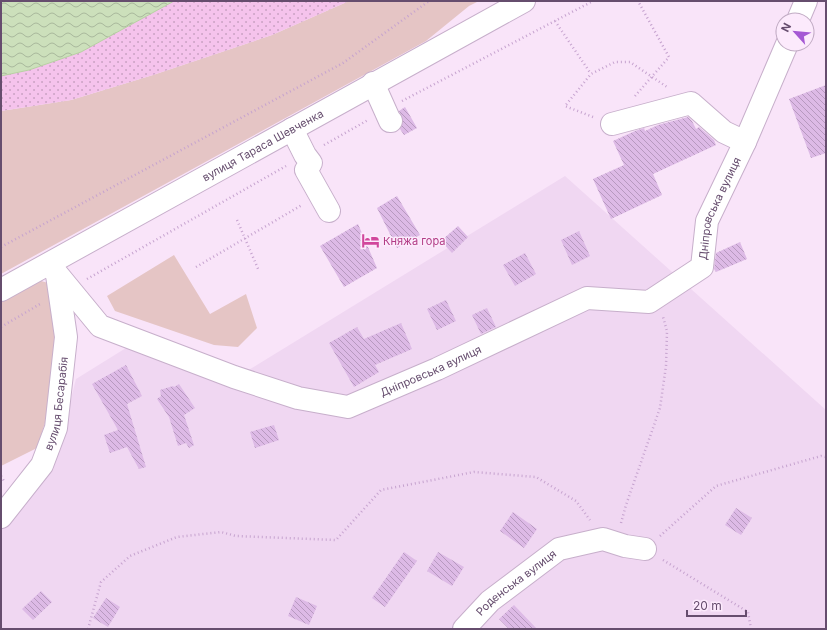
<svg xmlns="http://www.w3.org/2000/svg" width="827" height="630" font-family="Inter,sans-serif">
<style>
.residential{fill:#f0d7f2}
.green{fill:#e5c5c5}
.sand{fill:url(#sand-dots)}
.water{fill:url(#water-waves);stroke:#b8d0a3}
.building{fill:url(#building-back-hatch)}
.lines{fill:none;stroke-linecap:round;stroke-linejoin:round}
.minor-casing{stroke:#c7afcb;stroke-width:24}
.path{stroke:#c6a3cf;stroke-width:2.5;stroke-dasharray:1 3;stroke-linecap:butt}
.minor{stroke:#fff;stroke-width:22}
.labels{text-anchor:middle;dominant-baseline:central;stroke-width:3;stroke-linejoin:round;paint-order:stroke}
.street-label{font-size:11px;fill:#664d6e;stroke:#fceafc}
.hotel-label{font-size:11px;fill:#b23c85;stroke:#fceafc;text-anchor:start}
</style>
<defs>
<pattern id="sand-dots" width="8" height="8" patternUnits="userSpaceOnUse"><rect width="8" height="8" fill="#f5c3ec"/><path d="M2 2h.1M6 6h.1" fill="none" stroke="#caa1c3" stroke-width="1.8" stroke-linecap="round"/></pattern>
<pattern id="water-waves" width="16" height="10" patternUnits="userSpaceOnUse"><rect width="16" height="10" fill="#cce0bb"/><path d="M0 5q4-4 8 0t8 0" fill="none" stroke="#a9b89c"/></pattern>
<pattern id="building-back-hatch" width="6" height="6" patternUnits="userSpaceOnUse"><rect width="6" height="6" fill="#ddbae6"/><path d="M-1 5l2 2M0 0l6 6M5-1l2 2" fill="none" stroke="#b799bf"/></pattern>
</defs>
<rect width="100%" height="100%" fill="#f9e4f9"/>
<path class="residential" d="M565,176L826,410V629H1V496L53,470L76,379L134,343L234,379Z"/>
<path class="green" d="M349,1H479L469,6L426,41L1,274V111L71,100L153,75L272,35Z
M174,255L210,314L246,294L257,328L238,347L214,345L115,311L107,296Z
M41,281L52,284L59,322L55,391L37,448L1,466V302Z"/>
<path class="sand" d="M174,1H349L272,35L153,75L71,100L1,111V76L29,70L81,52Z"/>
<path class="water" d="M1,1H174L81,52L29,70L1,76Z"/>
<path class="building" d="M826,85V153L811,158L789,99Z
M405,107L417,128L404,135L400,129L403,121L399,111Z
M688,117L692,121L696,129L699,127L714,140L716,145L653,174L662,195L611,219L593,179L624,165L613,141L635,131L644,128L645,131L658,125Z
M397,196L420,235L397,248L377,208Z
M358,224L377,268L344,287L320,246Z
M458,226L468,237L452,253L441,241Z
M579,231L590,256L572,265L561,240Z
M740,242L747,259L716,272L714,269L716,253Z
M525,253L536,274L515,286L503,265Z
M446,300L456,321L437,330L427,309Z
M487,308L496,327L481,334L472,315Z
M401,323L412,349L375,365L379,372L354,387L329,343L357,327L364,339Z
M126,365L142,396L127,404L146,467L139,469L127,447L110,453L104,435L118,430L92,384Z
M179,384L195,408L184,415L194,445L189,448L186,443L178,446L169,417L157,399L161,396L160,390L173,386L174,387Z
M274,425L279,440L255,448L250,432Z
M736,508L752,518L741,535L725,525Z
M513,512L537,529L524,548L500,531Z
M404,552L417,561L385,607L372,598Z
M438,552L464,567L452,586L427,571Z
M41,591L52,602L33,620L22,609Z
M296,597L317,606L309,625L288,616Z
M106,598L120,607L108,627L93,618Z
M514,605L537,629H509L499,619Z"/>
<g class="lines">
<defs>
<g id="minor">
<path d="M798,20L806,1"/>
<path d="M373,83L390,121H391"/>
<path d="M612,124L691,103L724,132L745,142L787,44"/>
<path d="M292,129L305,155L311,163L306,170L329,211"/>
<path id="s1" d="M49,264L100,326L234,377L298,398L348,407L437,369L587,298L649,302L702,267L707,221L745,142"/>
<path id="s2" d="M1,290L524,1"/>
<path id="s3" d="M1,517L42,465L56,428L66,337L57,275"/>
<path id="s4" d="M464,629L490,601L559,549L603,539L625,546L645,549"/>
</g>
</defs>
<use href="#minor" class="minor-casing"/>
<path class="path" d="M555,21L591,74
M635,96L669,57L638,1
M402,101L593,1
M593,117L565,106L591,74L615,62H630L667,87
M324,145L368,120
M237,220L259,271
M1,247L343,63L429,1
M196,267L302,205
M87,279L286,166
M1,327L40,304
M1,476L4,481
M621,523L626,505L660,408L666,366L667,331L663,317
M660,536L716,486L821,456L826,457
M663,560L748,612L751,629
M88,629L101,582L130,556L177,537L221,532L236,536L336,540L381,490L474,472L536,477L576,501L590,520"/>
<use href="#minor" class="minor"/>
</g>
<defs>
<symbol id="hotel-bare" viewBox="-9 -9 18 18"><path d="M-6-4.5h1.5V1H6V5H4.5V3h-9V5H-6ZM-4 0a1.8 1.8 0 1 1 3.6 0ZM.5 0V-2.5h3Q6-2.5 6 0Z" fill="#d1479c" stroke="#fceafc" stroke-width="2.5" paint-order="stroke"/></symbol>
</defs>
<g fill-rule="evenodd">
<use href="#hotel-bare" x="358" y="228" width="25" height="25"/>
</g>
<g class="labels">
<g class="street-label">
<text stroke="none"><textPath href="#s2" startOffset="299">вулиця Тараса Шевченка</textPath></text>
<text stroke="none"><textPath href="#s1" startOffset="792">Дніпровська вулиця</textPath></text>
<text stroke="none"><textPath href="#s1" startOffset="432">Дніпровська вулиця</textPath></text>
<text stroke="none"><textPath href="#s3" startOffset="130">вулиця Бесарабія</textPath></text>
<text stroke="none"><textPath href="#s4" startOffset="70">Роденська вулиця</textPath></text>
</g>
<g class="hotel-label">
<text x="383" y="241">Княжа гора</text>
</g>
</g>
<rect width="827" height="630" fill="none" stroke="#664d6e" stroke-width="4"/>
<g transform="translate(795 32) rotate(297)"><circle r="19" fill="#fceafc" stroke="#c0abc3"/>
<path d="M0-3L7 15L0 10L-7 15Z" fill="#a558d4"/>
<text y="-6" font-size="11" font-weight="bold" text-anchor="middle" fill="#664d6e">N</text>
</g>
<path d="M687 610v6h59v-6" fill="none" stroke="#664d6e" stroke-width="2"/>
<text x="693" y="610" font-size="12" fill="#664d6e" stroke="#fceafc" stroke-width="3" paint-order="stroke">20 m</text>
</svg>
